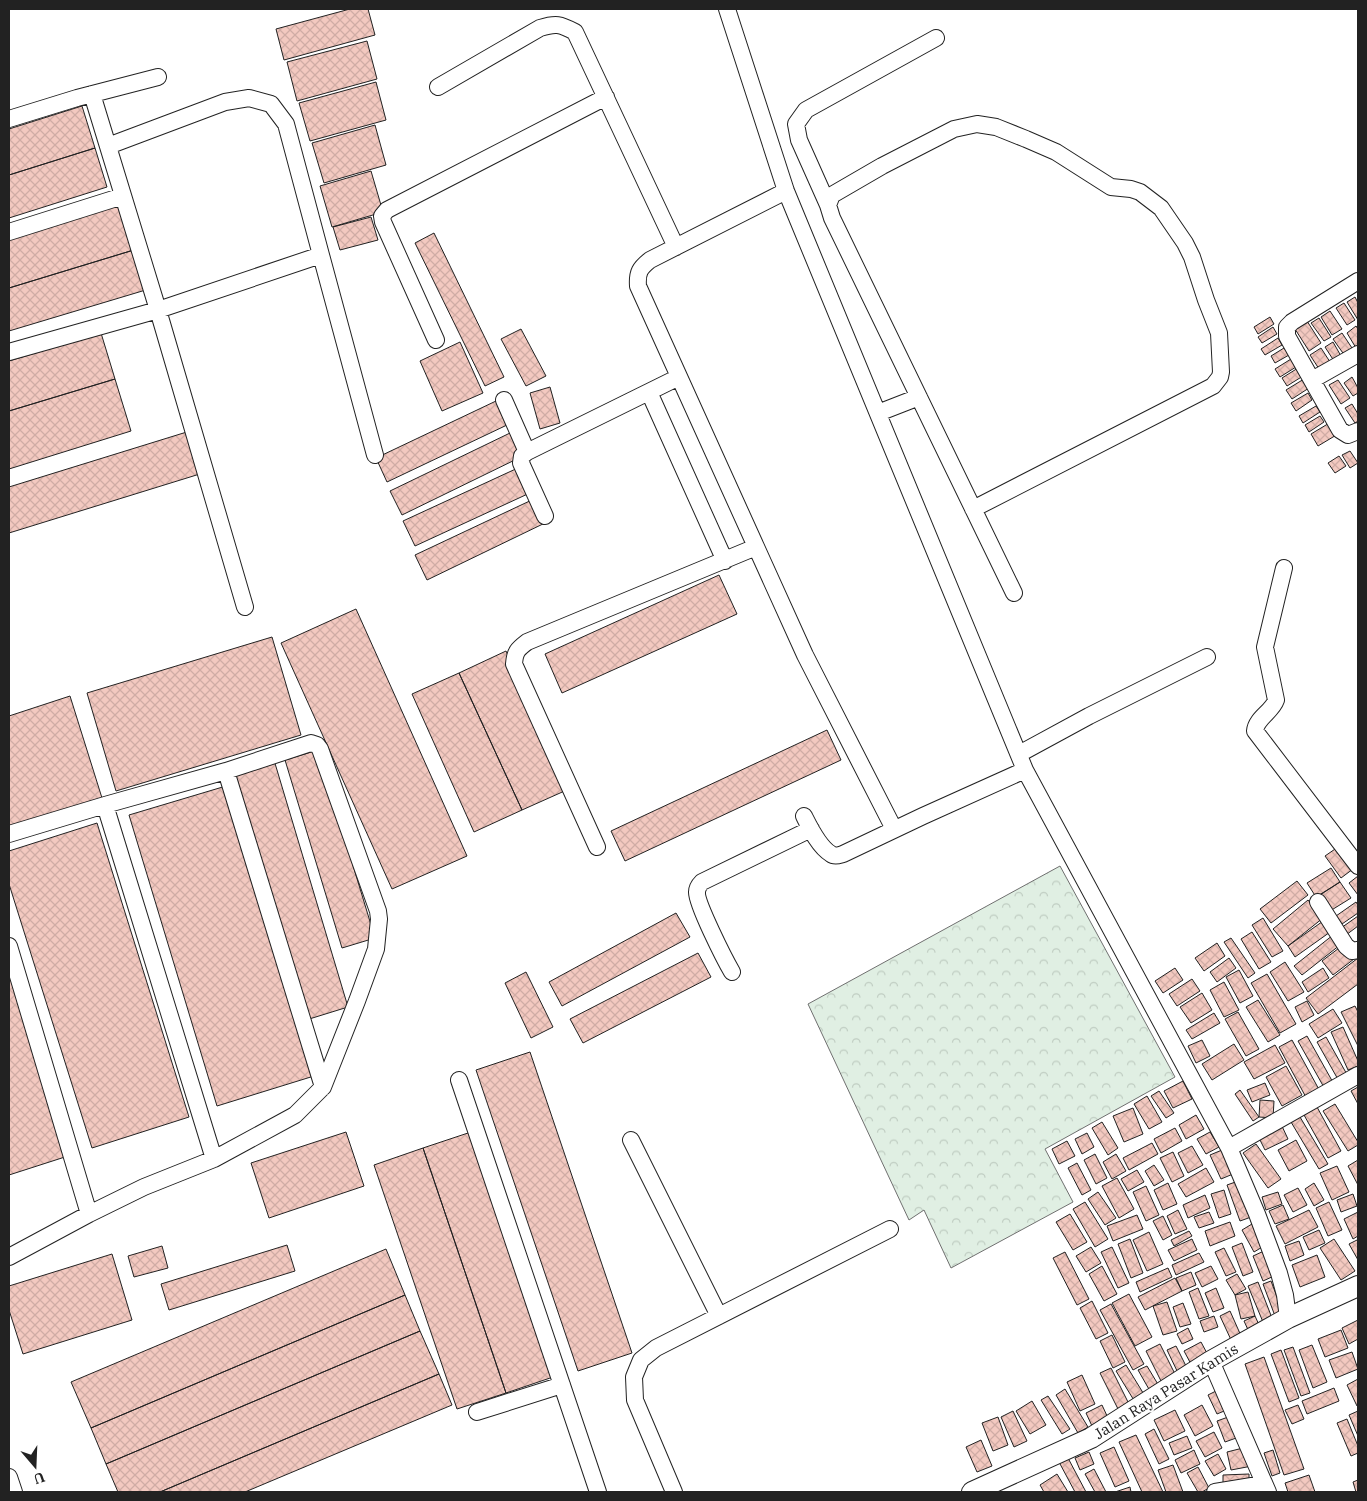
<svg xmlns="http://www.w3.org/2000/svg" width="1367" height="1501" font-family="'IBM Plex Serif',serif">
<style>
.forest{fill:url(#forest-crowns);stroke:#6f6f6f}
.building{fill:url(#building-cross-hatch);stroke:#222}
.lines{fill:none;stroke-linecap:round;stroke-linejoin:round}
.minor-casing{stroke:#222;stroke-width:18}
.major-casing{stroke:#222;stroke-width:22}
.minor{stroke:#fff;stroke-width:16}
.major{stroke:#fff;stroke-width:20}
.labels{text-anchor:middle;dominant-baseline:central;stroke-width:4;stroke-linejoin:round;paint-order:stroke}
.street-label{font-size:15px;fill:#222;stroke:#fff}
</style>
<defs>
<pattern id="forest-crowns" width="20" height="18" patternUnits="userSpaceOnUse" patternTransform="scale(1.25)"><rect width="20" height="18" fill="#e0efe3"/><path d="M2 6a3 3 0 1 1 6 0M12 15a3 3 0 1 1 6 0" fill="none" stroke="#c0cdc2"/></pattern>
<pattern id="building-cross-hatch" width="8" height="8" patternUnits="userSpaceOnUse" patternTransform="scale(1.25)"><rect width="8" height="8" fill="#f3c9c0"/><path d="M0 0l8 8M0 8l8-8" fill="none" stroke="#d0aca5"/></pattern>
</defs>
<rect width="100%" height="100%" fill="#fff"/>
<path class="forest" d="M1060,866L1175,1077L1045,1149L1073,1202L951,1268L924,1210L909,1220L808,1004Z"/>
<path class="building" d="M350,9H368L375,35L284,60L276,29Z
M367,41L377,79L297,101L287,62Z
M376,82L386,120L310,141L299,103Z
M82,106L95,148L9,175V129Z
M375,125L386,165L324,183L312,143Z
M95,148L107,187L9,218V175Z
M371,171L383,212L332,227L320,186Z
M123,203L137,249L9,288V237Z
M371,217L378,240L340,250L333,227Z
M434,233L504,377L485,386L415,243Z
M137,249L149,289L9,331V288Z
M1355,297L1358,303V320L1347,302Z
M1344,303L1355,320L1347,325L1336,308Z
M1330,311L1342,329L1332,335L1321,317Z
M1270,317L1274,324L1258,334L1254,327Z
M1319,318L1331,337L1324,341L1311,323Z
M1307,321L1321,343L1309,351L1295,329Z
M1356,326L1358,329V346L1356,348L1347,333Z
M1273,327L1277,334L1262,343L1258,337Z
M521,329L546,376L526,386L501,339Z
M101,333L115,379L9,411V361Z
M1342,333L1354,351L1345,356L1333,339Z
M1278,338L1282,345L1265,355L1261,349Z
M460,342L483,393L442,411L420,361Z
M1333,342L1341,356L1334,361L1325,347Z
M1284,348L1289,355L1275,363L1271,356Z
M1321,348L1332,365L1321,372L1310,355Z
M1291,359L1296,367L1280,377L1275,369Z
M1298,368L1303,376L1287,386L1282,378Z
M1352,377L1358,388V393L1353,396L1344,383Z
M115,379L131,431L9,469V411Z
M1304,379L1309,388L1292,399L1286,390Z
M1338,380L1350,398L1341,404L1329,385Z
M550,387L560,423L540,429L530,393Z
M1308,393L1312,400L1296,411L1291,403Z
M496,401L507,425L387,482L376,458Z
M1352,404L1358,414V421L1355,423L1345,408Z
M1316,406L1320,412L1303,423L1299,416Z
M1320,416L1324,422L1309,432L1305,425Z
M1331,422L1338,434L1318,446L1311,434Z
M190,431L203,473L9,533V487Z
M510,433L521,457L402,515L390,491Z
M1350,451L1358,463L1350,468L1342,455Z
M1339,456L1346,466L1335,473L1328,463Z
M520,467L532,492L415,546L403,521Z
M536,498L547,522L427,580L415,555Z
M719,575L737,614L562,693L545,654Z
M356,609L467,856L392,889L281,643Z
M272,637L301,735L116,791L87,693Z
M506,651L569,789L522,810L459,673Z
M459,673L522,810L474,832L412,694Z
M70,696L102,798L9,827V716Z
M827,730L841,760L625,861L611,831Z
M318,750L375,938L342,948L285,760Z
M274,760L348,1007L306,1020L232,773Z
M226,786L314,1076L217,1106L129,815Z
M97,823L189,1117L92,1148L9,884V851Z
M1338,847L1353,869L1341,878L1325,856Z
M1331,868L1340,882L1316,897L1307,883Z
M1358,876V895L1349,883Z
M1297,881L1308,895L1271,923L1260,909Z
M1340,882L1351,898L1330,911L1320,895Z
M1308,900L1323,918L1288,946L1273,929Z
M1356,902L1358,905V913L1342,924L1336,916Z
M676,913L690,937L562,1006L549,982Z
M1358,916V926L1346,935L1341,928Z
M1263,918L1283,951L1272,957L1252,925Z
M1326,919L1333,930L1295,957L1288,946Z
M1252,932L1271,962L1259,969L1241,939Z
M1333,935L1340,945L1302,975L1294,966Z
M1231,938L1255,973L1248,978L1224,942Z
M1217,943L1225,956L1204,971L1195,958Z
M1343,945L1354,959L1333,975L1322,961Z
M698,953L711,977L583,1043L570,1019Z
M1229,958L1236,968L1217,982L1210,972Z
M1358,958V984L1318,1014L1306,998Z
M1285,962L1304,992L1288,1001L1270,972Z
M1175,968L1183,980L1163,993L1155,981Z
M1323,968L1329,978L1308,992L1302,982Z
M1239,970L1253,996L1240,1003L1226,977Z
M526,972L553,1027L531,1038L505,983Z
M9,973L68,1156L9,1175Z
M1267,974L1296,1024L1280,1033L1251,983Z
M1192,979L1200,991L1177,1006L1169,994Z
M1224,982L1239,1010L1224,1017L1210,990Z
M1202,993L1212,1010L1191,1023L1180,1007Z
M1258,1000L1280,1035L1268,1042L1246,1007Z
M1307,1001L1314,1015L1302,1022L1295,1007Z
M1355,1006L1358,1012V1046L1341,1012Z
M1333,1009L1342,1023L1318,1038L1309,1024Z
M1238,1012L1259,1049L1246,1056L1225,1019Z
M1214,1013L1220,1023L1192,1039L1186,1030Z
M1343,1027L1358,1061V1066L1348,1070L1331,1032Z
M1307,1036L1335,1086L1326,1091L1298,1041Z
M1326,1037L1349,1078L1340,1083L1317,1042Z
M1202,1040L1210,1056L1196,1063L1188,1046Z
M1292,1040L1322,1095L1309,1103L1279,1047Z
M1234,1044L1244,1060L1212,1080L1202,1064Z
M1275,1045L1285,1063L1254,1079L1244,1062Z
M530,1052L632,1353L578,1371L476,1070Z
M1286,1066L1302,1095L1282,1106L1266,1077Z
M1183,1081L1192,1099L1173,1108L1164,1091Z
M1265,1083L1270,1095L1252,1102L1247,1090Z
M1358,1087V1104L1351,1091Z
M1240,1090L1259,1117L1253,1121L1235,1094Z
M1159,1091L1174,1113L1166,1118L1151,1096Z
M1147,1096L1162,1122L1149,1129L1134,1104Z
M1260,1100L1274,1101L1273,1118L1259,1117Z
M1335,1104L1358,1142V1145L1348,1151L1323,1111Z
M1317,1107L1341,1151L1328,1158L1304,1115Z
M1133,1108L1143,1134L1124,1142L1113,1116Z
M1196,1115L1204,1129L1186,1139L1179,1125Z
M1300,1117L1328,1164L1319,1169L1291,1122Z
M1102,1122L1118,1148L1108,1155L1092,1128Z
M1280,1122L1288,1139L1265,1150L1257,1134Z
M1175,1128L1182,1141L1161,1153L1154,1139Z
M474,1131L556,1376L506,1393L423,1148Z
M346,1132L364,1186L269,1218L251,1163Z
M1210,1132L1219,1147L1206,1154L1197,1139Z
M1087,1133L1094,1147L1082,1154L1075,1139Z
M1296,1140L1307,1161L1289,1171L1278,1150Z
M1067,1141L1075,1156L1059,1164L1052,1149Z
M1152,1143L1158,1154L1129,1170L1123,1158Z
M1256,1144L1281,1179L1268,1188L1243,1153Z
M1192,1146L1203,1165L1188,1173L1178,1153Z
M423,1148L506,1393L457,1409L374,1165Z
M1222,1150L1233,1174L1221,1179L1210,1155Z
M1173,1152L1184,1176L1172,1182L1160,1158Z
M1095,1154L1107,1178L1096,1184L1084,1160Z
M1116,1154L1126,1171L1112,1179L1103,1162Z
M1358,1160V1185L1348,1166Z
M1077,1163L1091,1190L1082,1195L1068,1168Z
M1154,1165L1164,1180L1154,1186L1145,1171Z
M1337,1166L1349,1192L1332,1200L1320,1173Z
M1206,1168L1214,1182L1186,1197L1178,1184Z
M1137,1170L1144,1182L1128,1191L1121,1179Z
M1117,1178L1134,1209L1119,1218L1102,1186Z
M1241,1180L1254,1216L1240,1221L1227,1185Z
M1168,1183L1177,1204L1163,1210L1154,1190Z
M1314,1183L1324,1200L1314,1206L1305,1189Z
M1146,1186L1159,1215L1146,1221L1133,1192Z
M1298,1188L1307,1205L1293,1212L1284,1195Z
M1224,1190L1231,1214L1219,1218L1211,1194Z
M1098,1192L1116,1218L1105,1225L1088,1199Z
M1278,1192L1282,1204L1266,1210L1262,1197Z
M1353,1194L1357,1206L1341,1212L1337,1200Z
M1205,1195L1210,1208L1188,1218L1183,1205Z
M1085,1202L1108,1239L1095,1247L1073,1209Z
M1329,1202L1342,1230L1328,1236L1316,1208Z
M1283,1205L1289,1219L1275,1224L1269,1211Z
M1178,1210L1187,1229L1175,1234L1167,1216Z
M1309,1210L1318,1227L1285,1244L1276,1226Z
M1209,1212L1214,1223L1199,1228L1194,1217Z
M1358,1212V1236L1353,1239L1344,1219Z
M1070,1214L1087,1242L1073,1250L1056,1222Z
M1137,1215L1143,1229L1113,1241L1107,1226Z
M1163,1216L1172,1235L1163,1240L1153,1221Z
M1230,1222L1235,1236L1210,1246L1205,1231Z
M1252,1224L1264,1246L1254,1252L1242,1230Z
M1319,1230L1325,1243L1309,1250L1303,1237Z
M1189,1231L1192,1236L1174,1246L1171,1240Z
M1149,1232L1163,1264L1147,1271L1133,1240Z
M1130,1239L1143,1273L1131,1278L1118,1244Z
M1192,1239L1197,1250L1174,1261L1168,1250Z
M1334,1239L1355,1271L1341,1280L1320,1248Z
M1357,1240L1358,1242V1260L1349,1244Z
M1299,1241L1304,1255L1290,1261L1285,1246Z
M1242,1243L1253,1272L1243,1276L1232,1247Z
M287,1245L295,1271L169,1310L161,1284Z
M162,1246L168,1268L134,1277L128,1256Z
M1091,1247L1101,1263L1086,1272L1076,1256Z
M1112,1247L1129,1283L1118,1288L1101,1252Z
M1224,1248L1236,1272L1226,1276L1215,1252Z
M386,1249L405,1295L91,1428L71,1382Z
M1264,1251L1274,1276L1263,1281L1253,1256Z
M1065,1252L1089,1299L1077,1305L1053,1258Z
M1199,1253L1204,1262L1176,1275L1172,1265Z
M112,1254L132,1320L23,1354L9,1310V1286Z
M1317,1255L1325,1277L1300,1287L1292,1265Z
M1102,1266L1117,1294L1104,1301L1089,1274Z
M1211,1266L1218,1279L1202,1287L1195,1273Z
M1168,1268L1172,1277L1140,1292L1136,1282Z
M1191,1272L1196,1285L1182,1291L1176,1278Z
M1237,1274L1246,1289L1235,1295L1226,1280Z
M1175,1278L1182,1291L1145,1310L1138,1297Z
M1271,1281L1283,1313L1275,1316L1263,1284Z
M1258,1282L1272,1318L1263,1322L1248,1286Z
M1198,1288L1209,1316L1199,1319L1189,1292Z
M1216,1288L1224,1308L1213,1312L1205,1293Z
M1248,1292L1255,1316L1241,1319L1235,1295Z
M1129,1294L1152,1337L1135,1346L1112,1303Z
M405,1295L420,1331L106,1464L91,1428Z
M1092,1301L1108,1333L1096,1339L1080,1308Z
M1167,1302L1177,1331L1163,1335L1153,1306Z
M1183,1303L1191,1324L1180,1327L1173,1307Z
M1111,1304L1144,1364L1133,1370L1100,1310Z
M1230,1311L1242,1338L1232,1342L1220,1316Z
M1214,1316L1218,1327L1204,1332L1200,1321Z
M1255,1316L1260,1327L1249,1332L1244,1321Z
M1358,1320V1339L1349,1344L1342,1328Z
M1188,1328L1193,1339L1182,1344L1177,1334Z
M1341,1330L1348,1348L1325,1357L1318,1339Z
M420,1331L439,1374L160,1492H118L106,1464Z
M1112,1335L1125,1362L1113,1368L1100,1341Z
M1201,1342L1209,1357L1192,1366L1184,1351Z
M1160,1344L1176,1376L1162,1383L1146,1351Z
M1312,1345L1327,1382L1313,1388L1299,1350Z
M1176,1346L1188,1370L1179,1375L1167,1350Z
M1293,1347L1310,1393L1301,1396L1284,1350Z
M1281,1350L1299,1398L1289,1402L1271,1354Z
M1352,1352L1358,1369L1336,1378L1329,1360Z
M1264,1357L1304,1469L1284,1475L1245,1364Z
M1126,1365L1145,1396L1135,1402L1116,1371Z
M1147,1366L1159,1386L1150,1391L1138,1370Z
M1111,1368L1129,1404L1118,1409L1100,1373Z
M439,1374L452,1405L245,1492H160Z
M1082,1375L1095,1404L1080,1411L1067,1382Z
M1358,1379V1405L1357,1406L1347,1385Z
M1334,1388L1339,1401L1307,1414L1302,1401Z
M1065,1389L1088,1427L1078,1433L1056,1395Z
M1220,1389L1229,1409L1217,1414L1208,1395Z
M1048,1396L1070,1429L1062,1434L1041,1400Z
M1032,1401L1046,1425L1030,1434L1016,1411Z
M1102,1405L1108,1418L1092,1426L1086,1413Z
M1202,1405L1213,1426L1195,1436L1184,1415Z
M1298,1405L1304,1419L1292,1424L1285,1410Z
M1175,1410L1185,1431L1164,1441L1154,1420Z
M1013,1411L1027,1441L1014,1447L1001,1417Z
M1358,1411V1436L1349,1415Z
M1231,1416L1239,1437L1225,1442L1217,1421Z
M998,1417L1008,1445L993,1451L982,1423Z
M1347,1419L1358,1446V1453L1351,1456L1337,1423Z
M1154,1429L1169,1459L1159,1464L1145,1434Z
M1214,1432L1222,1448L1205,1457L1196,1441Z
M1136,1435L1163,1492H1142L1119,1442Z
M1187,1436L1192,1448L1174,1455L1169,1443Z
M981,1440L992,1466L977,1472L966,1447Z
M1114,1447L1129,1481L1115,1487L1100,1453Z
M1247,1447L1252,1466L1231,1470L1227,1452Z
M1194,1450L1200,1464L1181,1473L1175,1460Z
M1273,1450L1280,1473L1272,1476L1264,1453Z
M1089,1452L1094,1464L1080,1470L1075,1458Z
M1218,1454L1226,1469L1214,1476L1205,1461Z
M1068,1458L1086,1492H1075L1059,1462Z
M1173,1465L1183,1492H1166L1158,1470Z
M1198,1467L1209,1488L1202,1492H1198L1187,1473Z
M1094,1469L1106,1492H1095L1085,1474Z
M1057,1474L1068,1492H1044L1040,1485Z
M1249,1474V1483L1223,1484V1475Z
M1309,1475L1315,1492H1288L1285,1483Z
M1358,1480V1492H1356L1353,1482Z
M1130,1487L1131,1492H1115Z"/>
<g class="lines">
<defs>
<path id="minor" d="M727,9L786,191L1025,770L1229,1148L1257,1214L1279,1273L1285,1295L1288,1318
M438,87L540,28C556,23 560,24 575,32L676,247
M92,94L158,310L245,607
M9,119L77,98L158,77
M108,146L225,102L249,98L271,104L286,124L321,255
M786,191L650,260C640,268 637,272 638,286L805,655L894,829
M828,205L799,140L796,124L806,110L936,38
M9,232L123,196
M1358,281L1292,322L1287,327V336L1340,430L1348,435L1358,431
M436,340L383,222L382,216L387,210L606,97
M9,352L158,310L321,255L375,455
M1312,380L1358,354
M649,392L725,561
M504,400L527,452
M878,413L919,397
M973,509L1213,386L1220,377L1221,372L1219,333L1206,300L1192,257L1185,243L1161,208L1140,192L1131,189L1111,187L1056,152L1026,139L996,127L977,124L954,129L882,166L832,195L828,205L832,218L1014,593
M545,516L521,463L522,456L527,452L679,377
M1284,568L1265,647L1276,700C1272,712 1256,718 1255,731L1358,866
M1019,754L1089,716L1207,657
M226,771L323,1087
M105,805L214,1159
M804,816C810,828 819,847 831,854C835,857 839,855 843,854L923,816L1025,770
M9,834L105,805L226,771L311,743L317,745L320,749L378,911L379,919L376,949L357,1001L323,1087L295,1115L214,1159L144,1187L89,1214L9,1257
M597,847L514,664C515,651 518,649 527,642L756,547
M1318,902L1346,946L1352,951L1358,950
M9,946L89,1214
M732,972C725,960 696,903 697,892C697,888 699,885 702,882L811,829
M459,1080L598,1492
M631,1140L719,1316
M1229,1148L1358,1075
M1211,1361L1268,1492
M477,1412L562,1385
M9,1477L14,1492
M674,1492L635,1400L634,1377L641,1360L656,1348L890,1229
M1215,1492L1264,1484"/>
<path id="major" d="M972,1492L1091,1438L1211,1361L1288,1318L1358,1286"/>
</defs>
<use href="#minor" class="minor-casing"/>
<use href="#major" class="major-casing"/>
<use href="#minor" class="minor"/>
<use href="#major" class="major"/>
</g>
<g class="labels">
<g class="street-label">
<text transform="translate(1166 1391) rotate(-32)">Jalan Raya Pasar Kamis</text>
</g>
</g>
<rect width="1367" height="1501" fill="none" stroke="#222222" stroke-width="20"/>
<g transform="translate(35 1466) rotate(161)" stroke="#ffffff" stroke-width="4" paint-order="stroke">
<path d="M0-4L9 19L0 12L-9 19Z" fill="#222222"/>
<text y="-8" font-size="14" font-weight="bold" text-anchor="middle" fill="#222222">U</text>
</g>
</svg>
